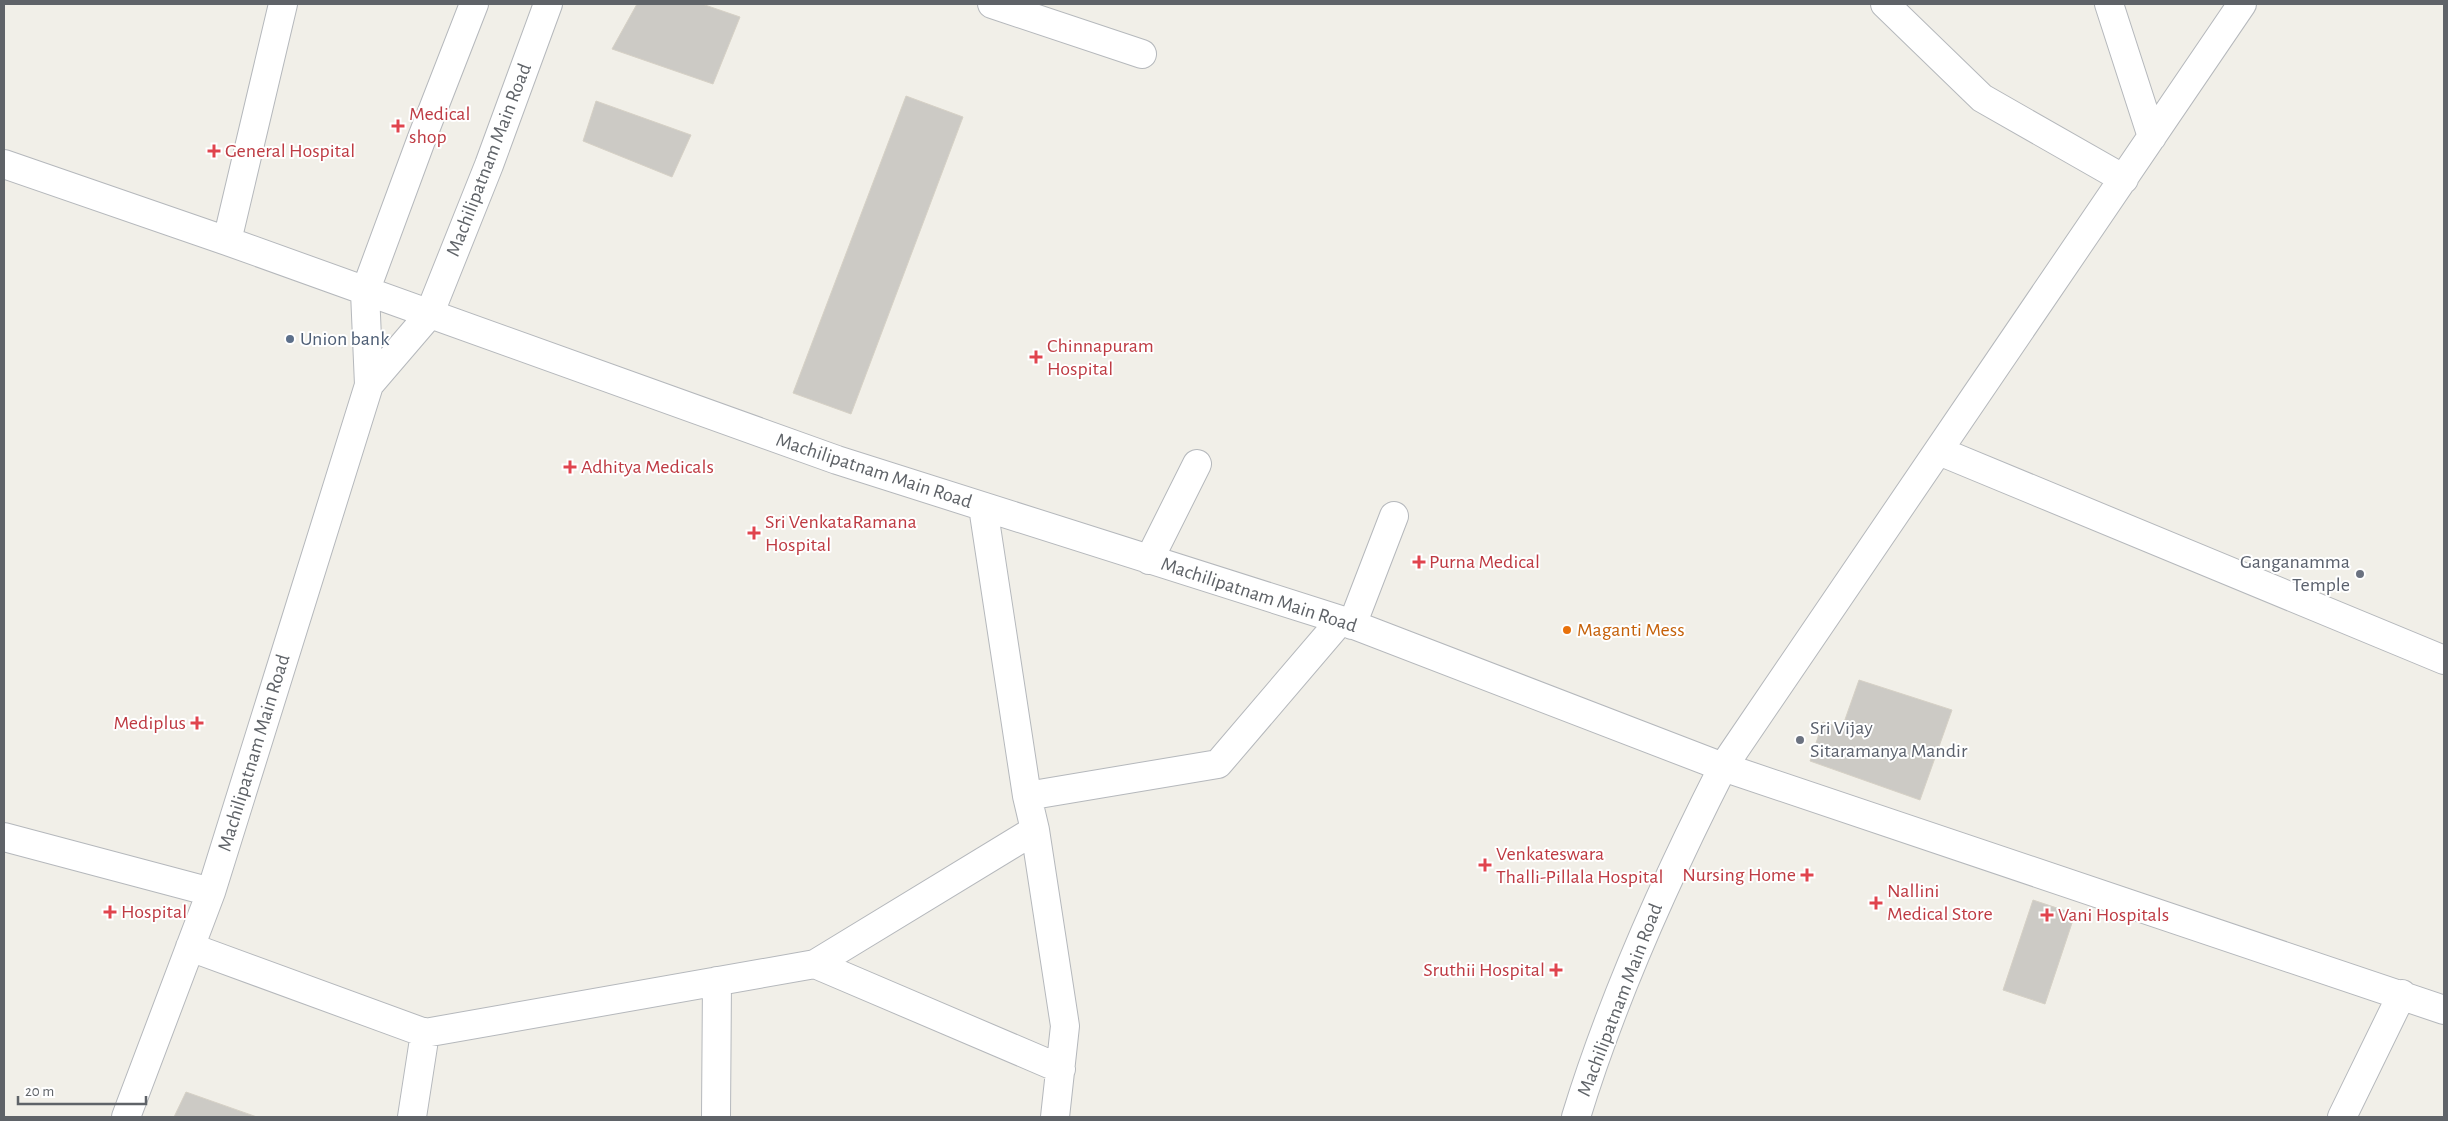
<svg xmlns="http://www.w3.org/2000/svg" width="2448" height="1121" font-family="'Alegreya Sans',sans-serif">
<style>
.building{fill:#cccac5;stroke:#d6d1c6}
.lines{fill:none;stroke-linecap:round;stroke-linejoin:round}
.minor-casing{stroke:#b5b8bc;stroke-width:30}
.minor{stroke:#fff;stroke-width:28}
.health-dot{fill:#e0444e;stroke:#fff;stroke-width:2}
.service-dot{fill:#5c6f8a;stroke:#fff;stroke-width:2}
.worship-dot{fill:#6b7280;stroke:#fff;stroke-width:2}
.food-dot{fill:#e8710a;stroke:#fff;stroke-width:2}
.labels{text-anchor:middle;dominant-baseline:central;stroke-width:4;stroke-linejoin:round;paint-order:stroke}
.health-label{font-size:20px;fill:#be3a42;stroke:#fff;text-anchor:start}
.street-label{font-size:20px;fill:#5f6368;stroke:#fff}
.service-label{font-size:20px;fill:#4e5e75;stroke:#fff;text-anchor:start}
.worship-label{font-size:20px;fill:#5b616d;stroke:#fff;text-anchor:end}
.food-label{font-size:20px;fill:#c56008;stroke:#fff;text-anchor:start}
</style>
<rect width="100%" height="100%" fill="#f1efe8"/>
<path class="building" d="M637,4H702L740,17L713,84L612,49Z
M906,96L963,117L851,414L793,393Z
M596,101L691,135L672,177L583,141Z
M1859,680L1952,710L1920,800L1810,761L1823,722L1842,728Z
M2033,900L2075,914L2045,1004L2003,990Z
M186,1092L257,1117H174Z"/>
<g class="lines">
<defs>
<path id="minor" d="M992,4L1142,54
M1885,4L1982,98L2124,179
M2109,4L2152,137
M4,164L227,241L837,460L1341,620L1723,767L2444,1010
M227,241L283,4
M369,385L429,315L489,165L548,4
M1939,451L2444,660
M1149,560L1197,464
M1352,625L1394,516
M1027,796L1218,764L1341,620
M1035,830L1065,1026L1055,1117
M4,837L211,892
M190,947L425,1033L815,964L1035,830L1027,796L983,507
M815,964L1061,1069
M126,1117L211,892L369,385L365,292L423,135L474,4
M412,1117L425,1033
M716,1117L717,981
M1576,1117C1613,996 1666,879 1723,767L2242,4
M2342,1117L2402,994"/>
</defs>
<use href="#minor" class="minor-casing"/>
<use href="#minor" class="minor"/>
</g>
<g class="health-dot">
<path d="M395.5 118.5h5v5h5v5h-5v5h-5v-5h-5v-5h5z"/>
<path d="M211.5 143.5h5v5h5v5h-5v5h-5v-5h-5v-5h5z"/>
<path d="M1033.5 349.5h5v5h5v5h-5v5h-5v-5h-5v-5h5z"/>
<path d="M567.5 459.5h5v5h5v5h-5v5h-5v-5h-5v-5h5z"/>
<path d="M751.5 525.5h5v5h5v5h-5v5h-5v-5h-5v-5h5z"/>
<path d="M1416.5 554.5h5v5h5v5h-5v5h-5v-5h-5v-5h5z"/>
<path d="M194.5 715.5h5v5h5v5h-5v5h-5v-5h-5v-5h5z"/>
<path d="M1482.5 857.5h5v5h5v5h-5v5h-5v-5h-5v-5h5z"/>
<path d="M1804.5 867.5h5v5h5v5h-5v5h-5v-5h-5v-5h5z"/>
<path d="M1873.5 895.5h5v5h5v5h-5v5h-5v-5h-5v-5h5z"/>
<path d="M107.5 904.5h5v5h5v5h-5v5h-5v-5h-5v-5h5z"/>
<path d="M2044.5 907.5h5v5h5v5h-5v5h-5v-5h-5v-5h5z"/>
<path d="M1553.5 962.5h5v5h5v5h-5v5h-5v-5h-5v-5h5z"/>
</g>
<circle class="service-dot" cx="290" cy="339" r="5"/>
<g class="worship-dot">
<circle cx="2360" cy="574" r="5"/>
<circle cx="1800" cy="740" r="5"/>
</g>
<circle class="food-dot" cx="1567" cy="630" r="5"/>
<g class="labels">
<g class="health-label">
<text x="409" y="114">Medical<tspan x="409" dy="23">shop</tspan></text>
<text x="225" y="151">General Hospital</text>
<text x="1047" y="346">Chinnapuram<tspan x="1047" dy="23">Hospital</tspan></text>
<text x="581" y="467">Adhitya Medicals</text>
<text x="765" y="522">Sri VenkataRamana<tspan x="765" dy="23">Hospital</tspan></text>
<text x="1429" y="562">Purna Medical</text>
<text x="186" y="723" text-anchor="end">Mediplus</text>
<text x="1496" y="854">Venkateswara<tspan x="1496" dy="23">Thalli-Pillala Hospital</tspan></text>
<text x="1796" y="875" text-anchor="end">Nursing Home</text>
<text x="1887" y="891">Nallini<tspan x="1887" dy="23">Medical Store</tspan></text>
<text x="121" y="912">Hospital</text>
<text x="2058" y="915">Vani Hospitals</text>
<text x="1545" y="970" text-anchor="end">Sruthii Hospital</text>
</g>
<g class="street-label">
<text transform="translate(489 160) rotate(-69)">Machilipatnam Main Road</text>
<text transform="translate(874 471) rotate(18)">Machilipatnam Main Road</text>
<text transform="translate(1259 595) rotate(18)">Machilipatnam Main Road</text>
<text transform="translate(254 753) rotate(-73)">Machilipatnam Main Road</text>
<text transform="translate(1620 1000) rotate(-69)">Machilipatnam Main Road</text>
</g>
<g class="service-label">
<text x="300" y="339">Union bank</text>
</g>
<g class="worship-label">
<text x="2350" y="562">Ganganamma<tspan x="2350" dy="23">Temple</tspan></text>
<text x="1810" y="728" text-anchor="start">Sri Vijay<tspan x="1810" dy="23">Sitaramanya Mandir</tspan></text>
</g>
<g class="food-label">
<text x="1577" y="630">Maganti Mess</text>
</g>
</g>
<rect width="2448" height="1121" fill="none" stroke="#5f6368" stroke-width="10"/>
<path d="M18 1096v8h128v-8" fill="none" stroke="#5f6368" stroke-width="2.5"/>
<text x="25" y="1096" font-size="15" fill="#5f6368" stroke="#ffffff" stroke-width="4" paint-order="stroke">20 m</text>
</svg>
